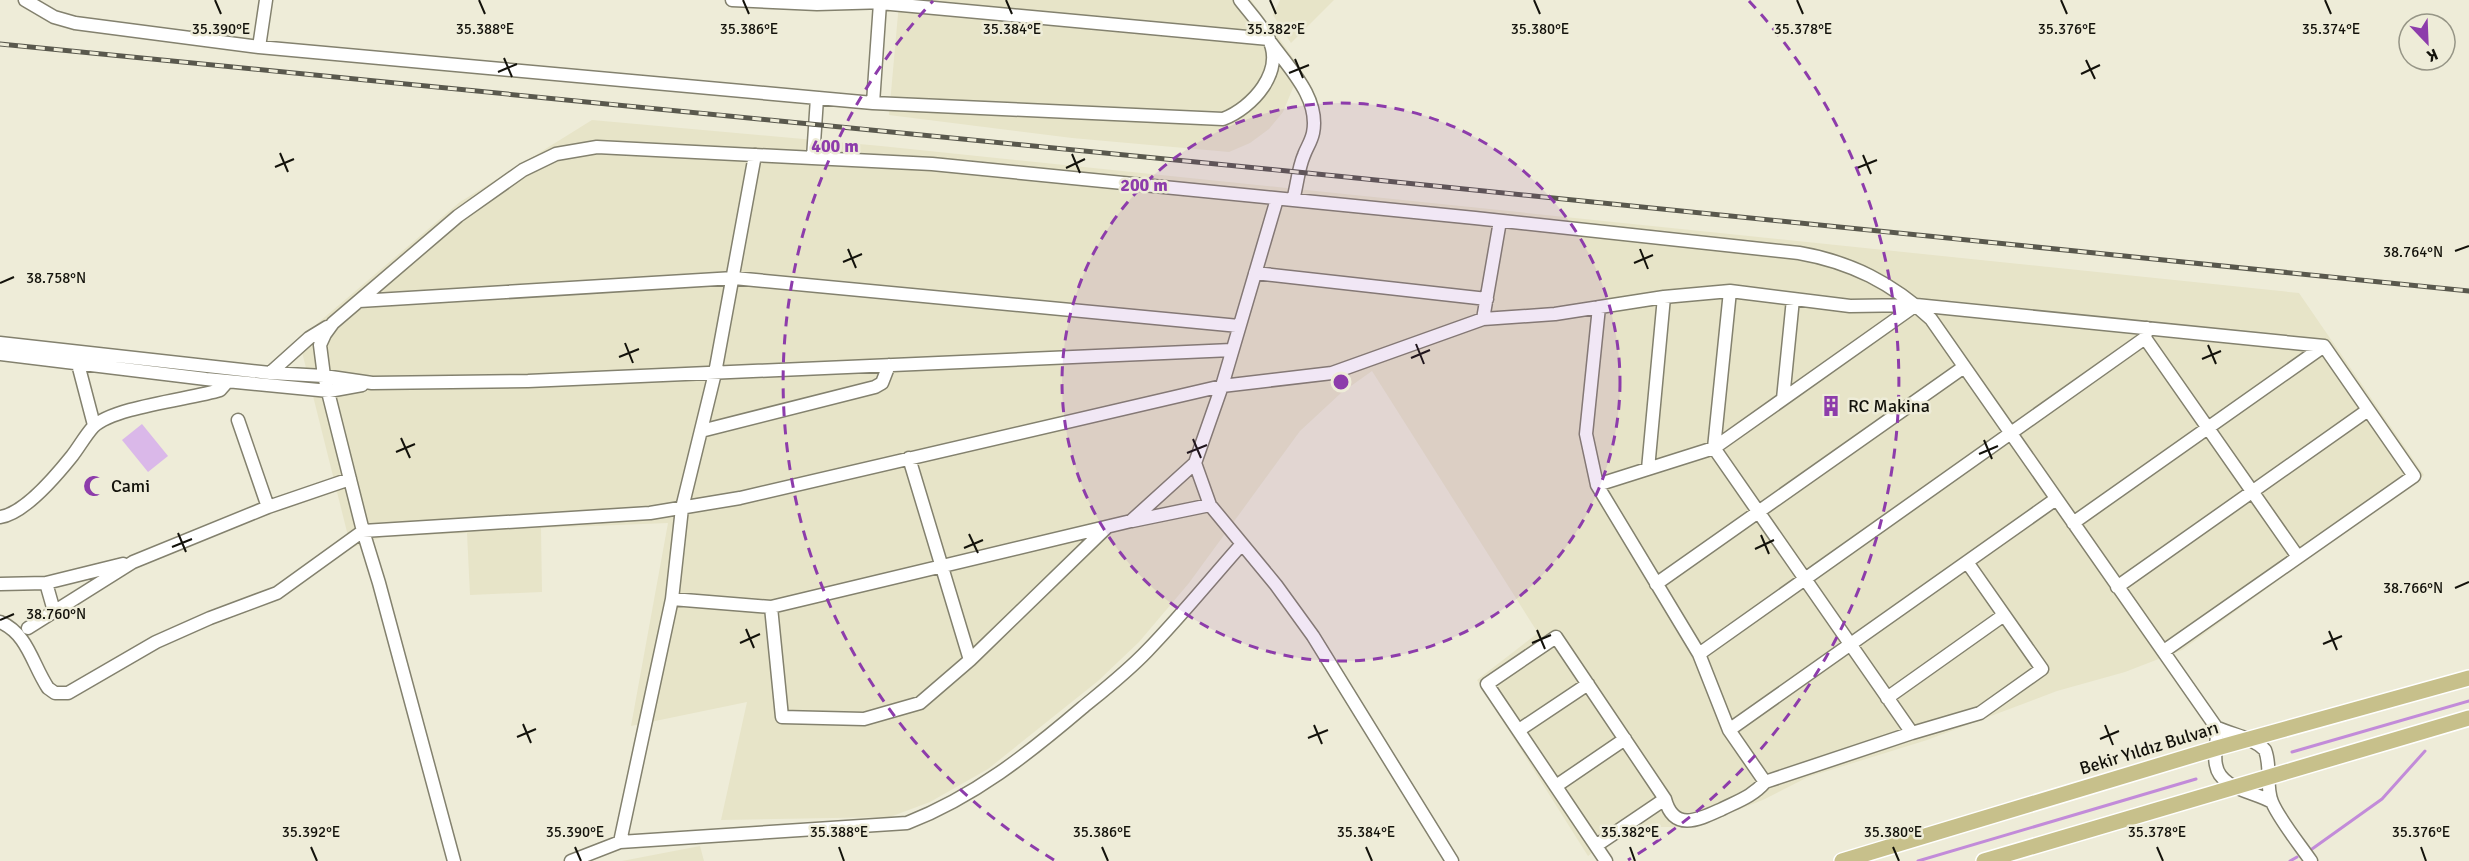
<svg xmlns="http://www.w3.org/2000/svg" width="2469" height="861" font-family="Signika,sans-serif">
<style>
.built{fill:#e7e4c8}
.green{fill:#dab8e9}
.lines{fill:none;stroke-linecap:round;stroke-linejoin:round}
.stream{stroke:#c28bd9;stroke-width:3}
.minor-casing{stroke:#83816e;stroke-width:15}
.major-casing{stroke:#fff;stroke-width:18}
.minor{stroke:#fff;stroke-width:12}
.major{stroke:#c7c08b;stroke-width:15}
.rail-casing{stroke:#59584d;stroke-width:5}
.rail{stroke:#eeecd8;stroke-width:3;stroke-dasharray:9;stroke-linecap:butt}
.ticks{fill:none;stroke:#13120b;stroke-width:2}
.ring{fill:none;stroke:#8d3cab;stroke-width:3;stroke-dasharray:10 8}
.labels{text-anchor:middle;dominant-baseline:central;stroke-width:5;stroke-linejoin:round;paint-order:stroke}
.poi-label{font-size:18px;fill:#13120b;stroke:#eeecd8;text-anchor:start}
.street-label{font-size:18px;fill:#13120b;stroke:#eeecd8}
.ticks-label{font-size:15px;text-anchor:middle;fill:#13120b;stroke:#eeecd8;stroke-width:5;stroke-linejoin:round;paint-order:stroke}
.centre{fill:#8d3cab;stroke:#eeecd8;stroke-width:3}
.ring-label{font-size:18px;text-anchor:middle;font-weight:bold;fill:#8d3cab;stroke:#eeecd8;stroke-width:5;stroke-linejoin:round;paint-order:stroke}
</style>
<rect width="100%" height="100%" fill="#eeecd8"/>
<path class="built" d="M933,0H1251L1297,63L1295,83L1283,112L1269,129L1250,143L1229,152L1072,138L889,115L899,3Z
M1280,0H1334L1291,43L1273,15Z
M592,120L881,146L2299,293L2424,475L2182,650L2125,672L2057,691L1927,740L1808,777L1765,799L1720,817L1678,827H1656L1625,834L1605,843L1588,856L1477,680L1538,633L1372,371L1341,393L1300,431L1189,583L1139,642L1098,681L988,769L930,802L890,817L721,820L747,702L631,726L668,523L541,528L542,592L470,595L467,533L382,537L351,548L302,352L308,332L312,328L460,202Z
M700,846L704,861H622Z"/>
<path class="green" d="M142,424L168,456L148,472L122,440Z"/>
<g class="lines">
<path class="stream" d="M2292,752L2469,701
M2312,849L2382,799L2425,751
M1918,861L2196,779
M2290,861L2297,857"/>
<defs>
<path id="minor" d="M25,0L54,17L75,23L259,47L873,103L1223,119C1252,108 1286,71 1268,38C1261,24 1249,12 1240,0
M732,0L817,4L887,2
M1271,43C1290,69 1320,99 1313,133C1311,142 1307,147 1304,155C1298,169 1297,186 1293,200
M259,47L266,0
M873,103L880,3L1269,39
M813,158L817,98
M1255,273L1487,299
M1730,291L1714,448L1912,733
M359,301L734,278L1239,326
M1599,307L1586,434L1597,485L1699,654L1729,730L1765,782
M1483,319L1500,221
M2145,338L2298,557
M0,343L270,373L309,338L327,327
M0,354L206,379L329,391L362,385
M78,364L94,425
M270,373L324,376L372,383L528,381L1232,350
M1783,399L1793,299
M238,420L268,507
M701,431L875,387L882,383L889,365
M909,458L970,660
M1195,463L1210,505L1276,585L1313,636L1452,861
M1648,469L1664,297
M1597,485L1714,448L1916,305
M0,517C24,514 56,476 72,456C79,447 85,436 93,427C113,407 191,399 220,390L227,382
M1132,521L1210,505
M2073,523L2324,346
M46,583L54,611
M0,584L46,583L123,564
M1656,584L1964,367
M2117,587L2368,410
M672,599L771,607L1131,521L1195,463L1222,386L1277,199
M771,607L782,717L864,719L920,703L970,660L1106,528
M0,622C28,634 32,664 48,688L55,693H68L156,642L210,618L277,593L363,531L650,513L740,498L1222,386L1332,373L1483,319L1555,314L1664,297L1730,291L1850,306L1916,305L2324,346L2414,476L2164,651
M28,628L133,562L268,507L350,479
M1699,654L2145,338L2147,328
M1887,698L2004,615
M2216,727C2232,735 2252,737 2265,750C2272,768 2265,785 2272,802C2279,819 2300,845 2311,861
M1519,730L1588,684
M1729,730L2056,499
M1556,786L1625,739
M620,842L907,823C974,797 1028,754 1082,708C1104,690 1127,672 1147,651C1180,617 1210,580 1241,545
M1597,845L1665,799
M454,861L379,583L363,531L324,376L320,345L325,334L333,323L458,216L523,170L556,154L597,147L932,164L1475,218L1799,253C1851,262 1892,283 1931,319L2216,727C2219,741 2213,752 2216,765C2220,789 2253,791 2272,802
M571,861L620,842L672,599L682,508L715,373L755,155
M1606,861L1487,684L1556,637L1665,799C1674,833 1700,819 1722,809C1738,801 1753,796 1765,782L1912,733L1980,713L2042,669L1967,562"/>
<path id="major" d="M1842,861L2217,748L2469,678
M1984,861L2469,718"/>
</defs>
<use href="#minor" class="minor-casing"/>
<use href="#major" class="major-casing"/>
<use href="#minor" class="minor"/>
<use href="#major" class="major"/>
<defs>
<path id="rail" d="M0,44L1307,173L2469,291"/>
</defs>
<use href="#rail" class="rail-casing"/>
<use href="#rail" class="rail"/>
</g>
<path class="ticks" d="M215,0L221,14M479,0L485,14M743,0L749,14M1006,0L1012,14M1270,0L1276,14M1534,0L1540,14M1797,0L1803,14M2061,0L2067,14M2325,0L2331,14M504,58L512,77M1295,59L1303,78M2086,60L2095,79M498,72L517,64M1289,73L1309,65M2081,74L2100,65M280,153L288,172M1072,154L1080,173M1863,155L1871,174M275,167L294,159M1066,168L1085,159M1857,168L1877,160M848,249L856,268M1640,249L1648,269M2455,251L2469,246M843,262L862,254M1634,263L1653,255M0,283L14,277M625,343L633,363M1416,344L1424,364M2208,345L2216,364M619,357L639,349M1411,358L1430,350M2202,359L2221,351M401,438L410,458M1193,439L1201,458M1984,440L1992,459M396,452L415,444M1187,453L1207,445M1979,454L1998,446M178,533L186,552M969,534L978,553M1761,535L1769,554M172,547L192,539M964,548L983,540M1755,549L1774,540M2455,588L2469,582M0,620L14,614M746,629L754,648M1537,630L1545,649M2329,631L2337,650M740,643L760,634M1532,643L1551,635M2323,644L2342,636M523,724L531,743M1314,725L1322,744M2105,725L2113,745M517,737L536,729M1308,738L1328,730M2100,739L2119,731M311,847L317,861M575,847L581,861M839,847L844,861M1102,847L1108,861M1366,847L1372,861M1630,847L1635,861M1893,847L1899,861M2157,847L2163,861M2421,847L2426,861"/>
<circle cx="1341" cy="382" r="279" fill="#8d3cab" fill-opacity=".12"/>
<g class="ring">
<circle cx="1341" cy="382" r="279"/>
<path d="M1054 860A558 558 0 0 1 933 1M1749 1A558 558 0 0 1 1628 860"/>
</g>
<defs>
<symbol id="building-bare" viewBox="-9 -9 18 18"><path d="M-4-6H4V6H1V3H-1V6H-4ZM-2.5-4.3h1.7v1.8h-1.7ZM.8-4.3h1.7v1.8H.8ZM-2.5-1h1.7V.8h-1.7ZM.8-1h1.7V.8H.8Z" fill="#8d3cab" stroke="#eeecd8" stroke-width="2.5" paint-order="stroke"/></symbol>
<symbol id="mosque-bare" viewBox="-9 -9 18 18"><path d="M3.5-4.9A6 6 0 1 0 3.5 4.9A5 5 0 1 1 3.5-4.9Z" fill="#8d3cab" stroke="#eeecd8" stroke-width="2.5" paint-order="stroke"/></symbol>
</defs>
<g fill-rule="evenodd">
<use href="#building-bare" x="1816" y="391" width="30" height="30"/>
<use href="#mosque-bare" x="79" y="471" width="30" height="30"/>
</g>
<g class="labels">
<g class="poi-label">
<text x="1848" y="406">RC Makina</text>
<text x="111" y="486">Cami</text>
</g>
<g class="street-label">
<text transform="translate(2149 748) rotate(-17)">Bekir Yıldız Bulvarı</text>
</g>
</g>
<g class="ticks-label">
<text x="221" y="34">35.390°E</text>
<text x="485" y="34">35.388°E</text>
<text x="749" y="34">35.386°E</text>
<text x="1012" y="34">35.384°E</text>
<text x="1276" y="34">35.382°E</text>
<text x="1540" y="34">35.380°E</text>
<text x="1803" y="34">35.378°E</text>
<text x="2067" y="34">35.376°E</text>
<text x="2331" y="34">35.374°E</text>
<text x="2413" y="257">38.764°N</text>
<text x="56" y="283">38.758°N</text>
<text x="2413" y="593">38.766°N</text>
<text x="56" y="619">38.760°N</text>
<text x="311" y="837">35.392°E</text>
<text x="575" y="837">35.390°E</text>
<text x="839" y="837">35.388°E</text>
<text x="1102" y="837">35.386°E</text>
<text x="1366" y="837">35.384°E</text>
<text x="1630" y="837">35.382°E</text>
<text x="1893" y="837">35.380°E</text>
<text x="2157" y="837">35.378°E</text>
<text x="2421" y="837">35.376°E</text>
</g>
<circle cx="1341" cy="382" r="9" class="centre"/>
<g class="ring-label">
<text x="835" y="152">400 m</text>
<text x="1144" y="191">200 m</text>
</g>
<g transform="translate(2427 42) rotate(157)"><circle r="28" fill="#eeecd8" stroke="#969586" stroke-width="1.5"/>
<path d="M0-4.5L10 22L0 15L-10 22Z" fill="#8d3cab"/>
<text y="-9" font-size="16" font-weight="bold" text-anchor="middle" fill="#13120b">K</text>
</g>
</svg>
